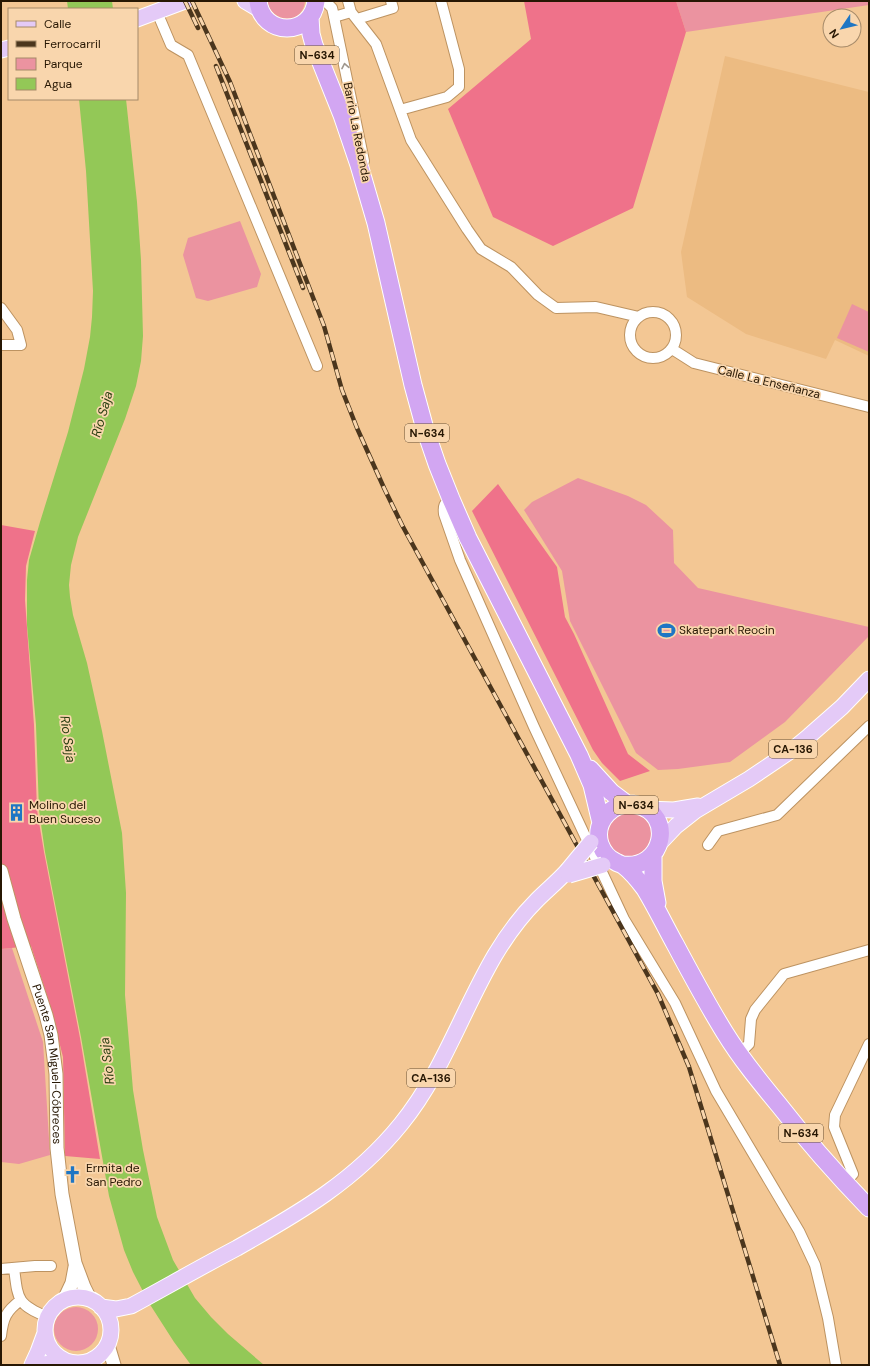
<svg xmlns="http://www.w3.org/2000/svg" width="870" height="1366" font-family="'DM Sans',sans-serif">
<style>
.built{fill:#ecbb82}
.green{fill:#eb93a0}
.forest{fill:#ef728a}
.water{fill:#93c857}
.lines{fill:none;stroke-linecap:round;stroke-linejoin:round}
.street-casing{stroke:#bd9361;stroke-width:12}
.secondary-casing{stroke:#bd9361;stroke-width:15}
.primary-casing{stroke:#fff;stroke-width:17}
.highway-casing{stroke:#fff;stroke-width:19}
.street{stroke:#fff;stroke-width:10}
.secondary{stroke:#fff;stroke-width:13}
.primary{stroke:#e4caf7;stroke-width:15}
.highway{stroke:#d2a6f2;stroke-width:17}
.rail-casing{stroke:#4b361d;stroke-width:4.5}
.rail{stroke:#f9d6ad;stroke-width:3;stroke-dasharray:9;stroke-linecap:butt}
.primary-bridge-casing{stroke:#fff;stroke-width:17;stroke-linecap:butt}
.primary-bridge{stroke:#e4caf7;stroke-width:15}
.oneway{stroke:#9e978e}
.labels{text-anchor:middle;dominant-baseline:central;stroke-width:3.5;stroke-linejoin:round;paint-order:stroke}
.shield{fill:#f9d6ad;stroke:#665036;stroke-width:1}
.shield-label{font-size:11px;font-weight:bold;fill:#271703}
.street-label{font-size:12px;fill:#271703;stroke:#f9d6ad}
.poi-label{font-size:12px;fill:#271703;stroke:#f9d6ad;text-anchor:start}
.water-label{font-size:13px;font-style:italic;fill:#2a3e11;stroke:#f9d6ad}
</style>
<rect width="100%" height="100%" fill="#f3c794"/>
<path class="built" d="M725,56L869,92V356L835,340L826,359L746,334L687,297L681,252Z"/>
<path class="green" d="M267,1H305C303,25 272,24 267,1Z
M676,1H869V5L686,32Z
M240,221L261,274L257,287L208,301L196,298L183,255L188,238Z
M852,304L869,312V352L837,338Z
M578,478L628,496L646,505L673,530L674,563L698,588L869,627V636L785,722L730,762L678,769L658,770L636,753L570,621L562,571L524,510L532,502Z
M624,811L639,812L651,824L653,840L644,854L628,859L613,853L605,840L607,825Z
M12,948L43,1042L50,1155L19,1164L1,1162V949Z
M54 1329a22 22 0 1 1 44 0a22 22 0 1 1-44 0Z"/>
<path class="forest" d="M524,1H676L686,32L633,208L553,246L493,217L448,109L531,39Z
M498,484L557,567L565,617L574,634L628,754L650,771L620,781L602,763L593,750L472,511Z
M1,525L35,531L26,566L25,600L34,725L37,810L44,852L80,1038L100,1159L65,1156L63,1057L49,1002L31,946L1,949Z"/>
<path class="water" d="M67,1H112L113,9H68Z
M79,99H126L137,202L141,260L143,336L141,361L136,386L125,419L78,537L71,565L69,585L70,597L73,615L87,663L102,731L122,833L126,893L125,995L133,1090L143,1150L157,1217L173,1260L195,1298L211,1317L228,1334L264,1365H191L174,1342L149,1303L133,1272L124,1250L109,1196L81,1037L45,852L39,810L36,725L27,625V580L29,560L40,522L68,432L84,369L90,337L92,317L93,291L86,171Z"/>
<g class="lines">
<defs>
<path id="street" d="M325,1L332,8L333,12L364,161
M348,1L351,12
M157,12L171,45L188,55L317,366
M334,17L351,12L376,44L411,140L467,229L481,249L511,267L538,295L556,308L596,307L639,317
M357,19L393,8L391,1
M400,110L447,97L459,87V69L441,1
M1,308L17,330L21,345H1
M630 335a23 23 0 1 1 46 0a23 23 0 1 1-46 0Z
M672,349L694,363L869,407
M451,499C444,503 443,506 444,514L460,560L534,727L624,919L675,1003L716,1091L799,1231L815,1265L828,1318L836,1365
M708,845L718,831L777,815L869,726
M739,1054L749,1044L751,1019L755,1010L784,974L869,950
M845,1183L853,1174L834,1127L835,1115L869,1044
M14,1268C18,1300 17,1304 47,1317
M1,1269L35,1266H51
M1,1336C3,1318 6,1311 21,1300"/>
<g id="secondary">
<path id="s1" d="M1,871L14,919L46,1015L51,1035L56,1074L57,1148L62,1194L75,1263L84,1287L90,1299"/>
<path d="M64,1300L72,1283L75,1267"/>
<path d="M108,1345L114,1365"/>
<path d="M84,1363L93,1365"/>
</g>
<path id="primary" d="M245,1L260,10
M137,19L185,1
M1,50L9,48
M646,809L674,810L698,806
M659,844L676,826L695,811L749,779L792,750L809,736L842,707L869,679
M45 1330a33 33 0 1 1 66 0a33 33 0 1 1-66 0Z
M101,1307L116,1309L131,1306C166,1287 201,1267 237,1248C299,1213 355,1181 401,1124C442,1074 462,1011 495,955C507,935 521,916 537,900C547,890 558,881 567,871
M32,1365L38,1352L45,1333
M39,1365L64,1360"/>
<path id="highway" d="M258,1C262,37 312,37 316,1
M310,17L311,34L314,45L342,115L359,165L376,223L413,385L425,429L437,464L451,499L468,538L579,755L592,785L601,823
M590,769L611,792L627,804
M653,855V881L657,903
M623,865C664,870 675,814 637,805C614,799 593,821 600,844C603,852 609,859 616,862C619,864 622,864 624,866C632,872 639,881 645,889C656,907 665,926 675,944C691,974 707,1004 725,1033C741,1059 760,1082 779,1105C807,1141 837,1175 869,1208"/>
</defs>
<use href="#street" class="street-casing"/>
<use href="#secondary" class="secondary-casing"/>
<use href="#primary" class="primary-casing"/>
<use href="#highway" class="highway-casing"/>
<use href="#street" class="street"/>
<use href="#secondary" class="secondary"/>
<use href="#primary" class="primary"/>
<use href="#highway" class="highway"/>
<defs>
<path id="rail" d="M185,1L198,28
M192,1L230,82L324,326L342,390L357,428L384,488L402,525L658,994L689,1067L780,1365
M216,66L303,288"/>
</defs>
<use href="#rail" class="rail-casing"/>
<use href="#rail" class="rail"/>
<defs>
<path id="primary-bridge" d="M567,871L591,842
M569,875L603,865"/>
</defs>
<use href="#primary-bridge" class="primary-bridge-casing"/>
<use href="#primary-bridge" class="primary-bridge"/>
</g>
<defs><path id="oneway-chevron" d="M-2-3.5L2.5 0L-2 3.5" fill="none" stroke-width="1.6" stroke-linecap="round" stroke-linejoin="round"/></defs>
<use class="oneway" href="#oneway-chevron" transform="translate(345 66) rotate(-101)"/>
<defs>
<symbol id="stadium-bare" viewBox="-9 -9 18 18"><path d="M0-5a6.5 5 0 1 0 0 10a6.5 5 0 1 0 0-10ZM-3.5-1.8h7v3.6h-7Z" fill="#1e76c4" stroke="#f9d6ad" stroke-width="2.5" paint-order="stroke"/></symbol>
<symbol id="building-bare" viewBox="-9 -9 18 18"><path d="M-4-6H4V6H1V3H-1V6H-4ZM-2.5-4.3h1.7v1.8h-1.7ZM.8-4.3h1.7v1.8H.8ZM-2.5-1h1.7V.8h-1.7ZM.8-1h1.7V.8H.8Z" fill="#1e76c4" stroke="#f9d6ad" stroke-width="2.5" paint-order="stroke"/></symbol>
<symbol id="church-bare" viewBox="-9 -9 18 18"><path d="M-1.2-6h2.4v3.5h3.3v2.4h-3.3V6h-2.4V-.1h-3.3v-2.4h3.3Z" fill="#1e76c4" stroke="#f9d6ad" stroke-width="2.5" paint-order="stroke"/></symbol>
</defs>
<g fill-rule="evenodd">
<use href="#stadium-bare" x="654" y="618" width="25" height="25"/>
<use href="#building-bare" x="4" y="800" width="25" height="25"/>
<use href="#church-bare" x="60" y="1162" width="25" height="25"/>
</g>
<g class="labels">
<g class="shield">
<rect x="295" y="46" width="44" height="18" rx="3"/>
<rect x="405" y="424" width="44" height="18" rx="3"/>
<rect x="769" y="740" width="48" height="18" rx="3"/>
<rect x="614" y="796" width="44" height="18" rx="3"/>
<rect x="407" y="1069" width="48" height="18" rx="3"/>
<rect x="779" y="1124" width="44" height="18" rx="3"/>
</g>
<g class="shield-label">
<text x="317" y="55">N-634</text>
<text x="427" y="433">N-634</text>
<text x="793" y="749">CA-136</text>
<text x="636" y="805">N-634</text>
<text x="431" y="1078">CA-136</text>
<text x="801" y="1133">N-634</text>
</g>
<g class="street-label">
<text transform="translate(357 132) rotate(79)">Barrio La Redonda</text>
<text transform="translate(769 382) rotate(14)">Calle La Enseñanza</text>
<text stroke="none"><textPath href="#s1" startOffset="200">Puente San Miguel-Cóbreces</textPath></text>
</g>
<g class="poi-label">
<text x="679" y="630">Skatepark Reocin</text>
<text x="29" y="805">Molino del<tspan x="29" dy="14">Buen Suceso</tspan></text>
<text x="86" y="1168">Ermita de<tspan x="86" dy="14">San Pedro</tspan></text>
</g>
<g class="water-label">
<text transform="translate(102 414) rotate(-74)">Río Saja</text>
<text transform="translate(68 739) rotate(82)">Río Saja</text>
<text transform="translate(107 1061) rotate(-97)">Río Saja</text>
</g>
</g>
<rect width="870" height="1366" fill="none" stroke="#271703" stroke-width="4"/>
<rect x="8" y="8" width="130" height="92" fill="#f9d6ad" stroke="#a58a69"/>
<rect x="16" y="21" width="20" height="6" fill="#e4caf7" stroke="#a58a69"/>
<text x="44" y="28" font-size="12" fill="#271703">Calle</text>
<rect x="16" y="41" width="20" height="6" fill="#4b361d" stroke="#a58a69"/>
<text x="44" y="48" font-size="12" fill="#271703">Ferrocarril</text>
<rect x="16" y="58" width="20" height="12" fill="#eb93a0" stroke="#a58a69"/>
<text x="44" y="68" font-size="12" fill="#271703">Parque</text>
<rect x="16" y="78" width="20" height="12" fill="#93c857" stroke="#a58a69"/>
<text x="44" y="88" font-size="12" fill="#271703">Agua</text>
<g transform="translate(842 28) rotate(235)"><circle r="19" fill="#f9d6ad" stroke="#a58a69"/>
<path d="M0-3L7 15L0 10L-7 15Z" fill="#1e76c4"/>
<text y="-6" font-size="11" font-weight="bold" text-anchor="middle" fill="#271703">N</text>
</g>
</svg>
